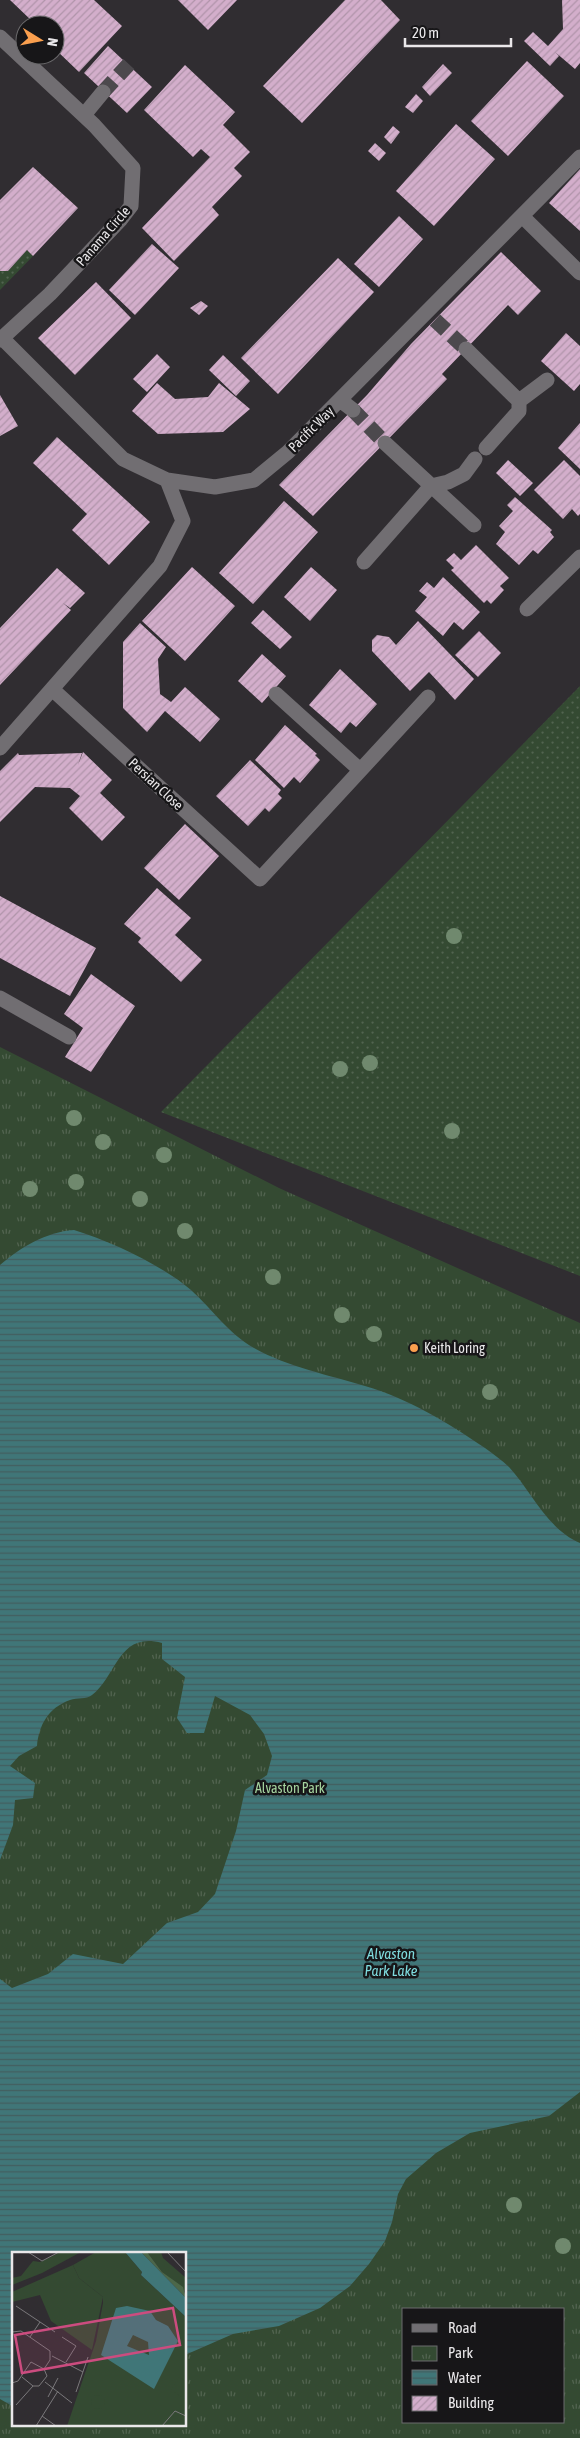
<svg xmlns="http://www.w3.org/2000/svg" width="580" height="2438" font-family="'Asap Condensed',sans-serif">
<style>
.grass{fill:url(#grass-dots)}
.park{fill:url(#park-tufts);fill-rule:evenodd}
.water{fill:url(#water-rules)}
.building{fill:url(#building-hatch)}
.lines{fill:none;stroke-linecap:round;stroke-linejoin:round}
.minor-tunnel{stroke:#4c494d;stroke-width:15;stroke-dasharray:15 8;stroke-linecap:butt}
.minor{stroke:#716e72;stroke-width:15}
.tree{fill:#70896e}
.poi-dot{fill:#fa9f4e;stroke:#171618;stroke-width:2}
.labels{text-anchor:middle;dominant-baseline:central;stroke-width:5;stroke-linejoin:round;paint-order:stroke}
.street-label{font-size:14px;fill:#eae8ea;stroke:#171618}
.poi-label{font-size:14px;fill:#eae8ea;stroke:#171618;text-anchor:start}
.park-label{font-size:14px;fill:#a5d49f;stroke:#171618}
.water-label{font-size:15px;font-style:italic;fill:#7fdbde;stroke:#171618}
.inset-road{fill:none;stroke:#7a787b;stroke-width:1}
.view{fill:#cc4c7f;fill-opacity:0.15;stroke:#cc4c7f;stroke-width:2.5}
.inset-edge{fill:none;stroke:#eae8ea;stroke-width:2.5}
</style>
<defs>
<pattern id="grass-dots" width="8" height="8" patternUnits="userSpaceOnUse" patternTransform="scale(1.25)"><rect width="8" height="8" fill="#344a32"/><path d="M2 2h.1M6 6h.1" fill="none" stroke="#526450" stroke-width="1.8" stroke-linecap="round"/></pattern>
<pattern id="park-tufts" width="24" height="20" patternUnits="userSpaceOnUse" patternTransform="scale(1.25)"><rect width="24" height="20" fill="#344a32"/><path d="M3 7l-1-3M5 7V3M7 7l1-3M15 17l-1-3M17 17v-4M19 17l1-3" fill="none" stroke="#526450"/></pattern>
<pattern id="water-rules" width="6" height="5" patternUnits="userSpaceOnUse" patternTransform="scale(1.25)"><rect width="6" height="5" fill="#407678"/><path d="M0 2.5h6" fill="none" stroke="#435e5f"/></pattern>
<pattern id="building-hatch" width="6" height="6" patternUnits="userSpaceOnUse" patternTransform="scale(1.25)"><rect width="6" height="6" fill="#d3aecb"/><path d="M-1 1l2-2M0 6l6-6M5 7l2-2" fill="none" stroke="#b094aa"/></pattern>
</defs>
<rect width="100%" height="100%" fill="#302d31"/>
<path class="grass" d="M27,250L33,256L0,290V271H8Z
M580,686V1276L161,1112Z"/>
<path class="park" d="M0,1047L279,1188L580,1323V2438H0ZM14,2253H185V2424H14ZM404,2309H564V2422H404Z"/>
<path class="water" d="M74,1230C110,1241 162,1265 191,1290C212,1309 229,1334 254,1348C288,1367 329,1375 365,1386C409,1399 447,1422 485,1448C493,1454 502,1460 509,1467C532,1492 547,1529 580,1543V2092L549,2116L470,2133L436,2153L406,2179L398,2194L392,2222L385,2241L369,2264L350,2286L320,2308L279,2326L233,2334L185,2355V2253H14V2407L0,2399V1979L12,1988L48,1974L73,1954L123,1964L167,1923L198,1912L215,1894L236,1831L245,1790L267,1775L272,1756L264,1734L250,1715L215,1696L204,1733H187L177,1718L185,1677L162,1659V1643C118,1631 117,1676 92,1695C86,1700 77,1697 70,1700C48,1708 39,1725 37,1746L19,1756L10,1766L35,1783L33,1798L15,1800L13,1825L0,1860V1265C21,1247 46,1232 74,1230Z"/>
<path class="building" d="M10,0H94L122,26L79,72L55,49V25H29L32,21Z
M178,0H237L208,30Z
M345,0H381L400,20L302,123L263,86Z
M562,0H580V63L575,69L555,52L559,56L550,66L524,41L533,32L548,46L563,29Z
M108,46L152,87L127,113L84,73Z
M527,61L564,96L508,156L471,121Z
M443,64L452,73L430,96L422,87Z
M185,65L235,112L223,125L250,152L234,168L242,176L212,207L219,215L174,261L142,228L210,157L201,149L193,157L144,110Z
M416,94L423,101L413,113L405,107Z
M456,124L495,159L434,226L396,191Z
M393,126L400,132L391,144L384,137Z
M375,143L386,153L379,161L368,151Z
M33,167L78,208L33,256L27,250L8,271H0V200Z
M580,169V231L549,203Z
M399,216L423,239L379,287L354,264Z
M152,244L179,268L135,315L109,290Z
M501,252L541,291L518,315L508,305L442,374L447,379L313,516L279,485L367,395L411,344Z
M338,258L374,292L278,394L241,358Z
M96,282L131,318L75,375L38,338Z
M201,301L208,306L199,315L190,308Z
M566,333L580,346V384L574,391L541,361Z
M157,354L170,367L147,392L133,379Z
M223,355L250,381L236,396L209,370Z
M157,383L175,399L208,397L219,383L250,409L223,432L158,434L132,411Z
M0,395L18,426L0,436Z
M580,423V469L558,448Z
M57,437L150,522L109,565L72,530L87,514L33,463Z
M508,460L533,483L520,496L496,473Z
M564,460L580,476V514L578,516L572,509L563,519L534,490Z
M515,497L552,530L550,532L554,537L538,554L533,550L519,565L496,544L505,532L499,526L513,511L507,505Z
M284,501L318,532L253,604L219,573Z
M476,545L509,578L500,586L504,590L491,604L487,600L484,603L451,570L454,568L446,560L454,553L461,560Z
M192,567L235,606L185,661L142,621Z
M311,567L337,590L310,621L284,597Z
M57,568L85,593L70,608L63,603L71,610L0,685V628Z
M443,577L480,612L463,630L454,622L443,636L415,611L427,597L419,591L427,582L434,588Z
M263,610L292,637L280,649L251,623Z
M418,621L474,679L455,700L429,672L410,691L372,651V640L377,635L389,637L396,645Z
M140,623L166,647L158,659L160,694L171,702L185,687L220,719L200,742L165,711L147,732L123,708V642Z
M479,631L501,653L478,677L455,655Z
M262,654L286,676L262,703L238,681Z
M340,669L377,704L356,727L350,722L341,733L309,705Z
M285,725L317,754L315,755L320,760L300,783L294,777L284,788L255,760Z
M83,752L112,780L100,793L125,817L102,841L69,808L80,796L70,788L35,787L0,822V771L18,753L19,755L82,753L78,765Z
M250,760L281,790L278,794L282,798L269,812L265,808L248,826L216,796Z
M185,824L219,856L179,900L144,868Z
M157,888L191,918L175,935L202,960L181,982L138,942L141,938L124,924Z
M0,896L96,948L70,996L0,958Z
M91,974L135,1006L91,1072L65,1057L83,1028L64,1014Z"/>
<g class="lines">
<path class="minor-tunnel" d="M103,92L129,64
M435,320L466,349
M353,410L385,443"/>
<path class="minor" d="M0,37L94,125L133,168L131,206L121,219L50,294L0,340
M84,115L103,92
M523,217L580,273
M3,339L123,459L167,480L215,487L254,480L288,452L580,157
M466,349L519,401
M340,400L353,410
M385,443L474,525
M486,448L519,411V401L547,380
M364,562L431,486L448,482L464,474L475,459
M527,609L580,557
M52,689L260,879L428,697
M276,694L360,770
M0,748L160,566L183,521L167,480
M0,998L69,1037"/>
</g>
<g class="tree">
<circle cx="454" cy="936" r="8"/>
<circle cx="370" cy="1063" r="8"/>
<circle cx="340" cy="1069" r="8"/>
<circle cx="74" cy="1118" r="8"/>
<circle cx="452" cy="1131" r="8"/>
<circle cx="103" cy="1142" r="8"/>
<circle cx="164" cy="1155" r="8"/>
<circle cx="76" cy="1182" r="8"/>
<circle cx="30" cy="1189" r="8"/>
<circle cx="140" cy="1199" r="8"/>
<circle cx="185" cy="1231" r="8"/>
<circle cx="273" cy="1277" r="8"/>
<circle cx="342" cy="1315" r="8"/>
<circle cx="374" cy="1334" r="8"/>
<circle cx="490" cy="1392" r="8"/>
<circle cx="514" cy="2205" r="8"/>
<circle cx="563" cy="2246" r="8"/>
</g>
<circle class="poi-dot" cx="414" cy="1348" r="5"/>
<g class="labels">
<g class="street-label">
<text transform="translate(103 236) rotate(-49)">Panama Circle</text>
<text transform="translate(311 429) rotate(-45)">Pacific Way</text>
<text transform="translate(156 784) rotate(43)">Persian Close</text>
</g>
<g class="poi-label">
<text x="424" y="1348">Keith Loring</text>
</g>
<g class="park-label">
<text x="290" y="1788">Alvaston Park</text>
</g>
<g class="water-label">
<text x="391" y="1953">Alvaston<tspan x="391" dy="17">Park Lake</tspan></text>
</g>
</g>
<g transform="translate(12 2252)">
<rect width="174" height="174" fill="#302d31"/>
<path d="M49,0H69L30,21L0,33V26L9,24L21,9L28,10ZM135,0H149L151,6L174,26V40L150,20ZM61,13L67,26L91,45L80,98L39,69L28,43L0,50V40Z" fill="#344a32"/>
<path d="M129,0H135L150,20L171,35L174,46Z" fill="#4c6749"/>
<path d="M84,0H113L130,20L129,23L174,65V174H55L84,89L91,51V45L67,26L61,13Z" fill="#344a32"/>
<path d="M167,125L174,129V148L159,138ZM79 150a7 7 0 1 1 14 0a7 7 0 1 1-14 0Z" fill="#344a32"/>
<path d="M113,0H129L174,46V65L129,23L130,20ZM115,54L138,59L144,68L156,74L166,89L142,137L89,103L104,56ZM121,83L136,90L137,103L115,94Z" fill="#407678" fill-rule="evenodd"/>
<path class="inset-road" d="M16,0L30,9L47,0M155,0L174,20M4,54L43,80M0,80L9,79L38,99V108L32,117M18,85L28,70M50,85L64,94L54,110M40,104L71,120M33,130L60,151M0,131L6,129L19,110L32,117L35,124L27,134H21L10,125M64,140L76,105M36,145L46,126M4,153L21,134M30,164L44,174M24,174L46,139M150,174L163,159L174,164"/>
<path class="view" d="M161,56L168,93L10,121L3,83Z"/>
<rect width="174" height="174" class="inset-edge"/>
</g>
<rect x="402" y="2308" width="162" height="115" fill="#171618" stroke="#6b6a6c"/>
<rect x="412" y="2324" width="25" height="8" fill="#716e72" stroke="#6b6a6c"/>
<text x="448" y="2333" font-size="15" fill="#eae8ea">Road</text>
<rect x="412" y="2346" width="25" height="15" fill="url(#park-tufts)" stroke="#6b6a6c"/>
<text x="448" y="2358" font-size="15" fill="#eae8ea">Park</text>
<rect x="412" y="2370" width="25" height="15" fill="url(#water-rules)" stroke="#6b6a6c"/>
<text x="448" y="2383" font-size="15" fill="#eae8ea">Water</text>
<rect x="412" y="2396" width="25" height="15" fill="url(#building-hatch)" stroke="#6b6a6c"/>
<text x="448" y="2408" font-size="15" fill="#eae8ea">Building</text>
<g transform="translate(40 40) rotate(100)"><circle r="24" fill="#171618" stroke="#6b6a6c"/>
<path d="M0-4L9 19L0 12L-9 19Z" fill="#fa9f4e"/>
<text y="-8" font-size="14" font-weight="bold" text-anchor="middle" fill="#eae8ea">N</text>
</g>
<path d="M405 38v8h106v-8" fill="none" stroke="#eae8ea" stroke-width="2.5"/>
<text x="412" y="38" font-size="15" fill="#eae8ea" stroke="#171618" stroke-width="4" paint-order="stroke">20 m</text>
</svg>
